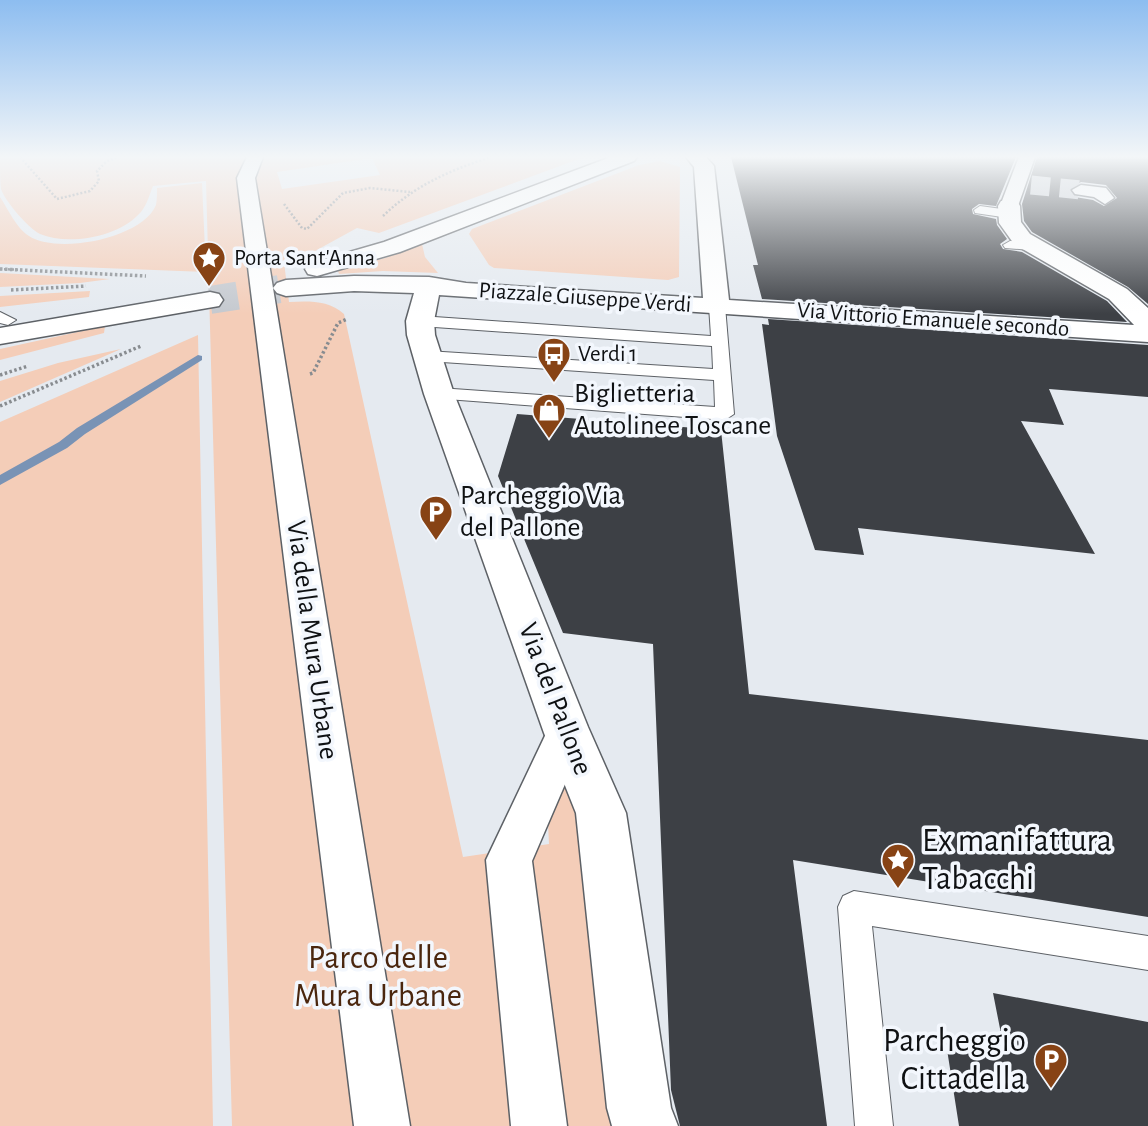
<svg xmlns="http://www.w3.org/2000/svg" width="1148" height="1126" font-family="'Alegreya Sans',sans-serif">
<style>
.green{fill:#f4cdb8;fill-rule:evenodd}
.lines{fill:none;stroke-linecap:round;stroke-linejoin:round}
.stream{fill:#7993b5;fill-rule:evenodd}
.building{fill:#3d4045;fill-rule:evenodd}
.pedestrian-tunnel{stroke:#c5c9cf;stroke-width:19;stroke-dasharray:19 10;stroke-linecap:butt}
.minor-tunnel{stroke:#c5c9cf;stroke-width:28;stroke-dasharray:28 14;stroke-linecap:butt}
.service-casing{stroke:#5d6166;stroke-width:2}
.pedestrian-casing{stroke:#5d6166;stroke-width:3}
.minor-casing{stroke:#5d6166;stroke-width:3}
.path-far1{stroke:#888c90;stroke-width:2.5;stroke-dasharray:2 2;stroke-linecap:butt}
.path{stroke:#888c90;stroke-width:3.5;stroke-dasharray:2.5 2.5;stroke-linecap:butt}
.service{fill:#fff;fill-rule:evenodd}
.pedestrian{fill:#fff;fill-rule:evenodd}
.minor{fill:#fff;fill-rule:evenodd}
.labels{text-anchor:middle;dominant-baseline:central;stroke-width:7;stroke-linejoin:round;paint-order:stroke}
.far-poi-label{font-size:23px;fill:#0f1113;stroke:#f3f7fd;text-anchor:start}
.far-street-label{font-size:23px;fill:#0f1113;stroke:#f3f7fd}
.poi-label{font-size:28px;fill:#0f1113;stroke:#f3f7fd;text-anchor:start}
.street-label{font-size:28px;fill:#0f1113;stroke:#f3f7fd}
.near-poi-label{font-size:33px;fill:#0f1113;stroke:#f3f7fd;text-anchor:start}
.near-park-label{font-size:33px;fill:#4a260e;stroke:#f3f7fd}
</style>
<rect width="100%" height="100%" fill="#e5eaf0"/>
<path class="green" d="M0,157H584L379,233L357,228L315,251L284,262L289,302C308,301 329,300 344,314L463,857L549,844L547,801L560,769L574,804L621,1126H232L206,181L153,186C149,196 146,208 138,215C117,237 68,246 40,234C29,229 5,201 1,189C0,181 0,166 0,157ZM372,158L380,175L282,189L277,172Z
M660,161L680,167L679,277L668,280L494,268L489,265L469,234L472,229L639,165Z
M202,183L206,272L0,264V197C8,209 17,229 29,236C58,255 143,238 156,205C157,200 157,193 157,188Z
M422,244L425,257L438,273L383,271L339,274L338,271L385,258Z
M0,273L110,279L80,283L0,287Z
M90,291L89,297L0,307V296Z
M105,326L104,333L0,360V349Z
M198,335L213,1126H0V422Z
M121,349L0,402V381L58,363Z"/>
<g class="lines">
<path class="stream" d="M198,355L202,356V360L85,434L67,448L0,485V475L59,442L77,428Z"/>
</g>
<path class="building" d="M731,157H1016L996,206L979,204L972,209L973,214L996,219L997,225L1007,239L1000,244L1003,249L1022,252L1107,301L1127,322L762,299L753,265H758Z
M1037,157H1148V304L1128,287L1032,232L1024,221L1022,204ZM1081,182L1106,185L1117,198L1104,206L1093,200L1075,197L1069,189Z
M768,319L1148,345V397L1049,389L1064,425L1021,421L1095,554L858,528L864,555L815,550L777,436L762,324L769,325Z
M517,414L721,430L749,694L1148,740V917L793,860L827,1126H680L671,1090L653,644L563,633L498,476Z
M993,993L1148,1022V1126H959L946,1043L1005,1054Z"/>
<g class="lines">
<path class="pedestrian-tunnel" d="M1031,185L1081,190"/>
<path class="minor-tunnel" d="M210,300L286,288"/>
<defs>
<path id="service" d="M980,206L1009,210L1016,214L1009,218L975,213L974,210Z
M1010,241L1032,242L1039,246L1032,250L1005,248L1003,245Z
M717,301L725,306L734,414L725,420L433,398L430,394L439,388L715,407L714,380L427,361L419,356L427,351L713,369L712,346L420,326L412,321L420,316L711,336L709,306Z
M0,312L16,320L8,325L0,323Z
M854,891L1148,936V970L872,926L893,1126H855L838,907L843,896Z"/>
<path id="pedestrian" d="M247,157H263L255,178L410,1126H354L237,178Z
M1019,157H1035L1018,206L1009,212L1000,206Z
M1081,185L1106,188L1114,198L1105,204L1094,197L1075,194L1072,190Z
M567,714L581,719L587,733L532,861L567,1126H511L486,860L553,719Z"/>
<path id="minor" d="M611,157H637L634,161L400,252L317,276L308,274L305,269L308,264L384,242Z
M686,157H706L714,166L729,300L1134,325L1109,299L1014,244L999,223L998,206L1001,201H1017L1020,206L1021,222L1030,234L1127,289L1148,308V342L439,295L434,321L435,335L454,394L588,727L626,813L671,1108L678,1126H612L607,1108L576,813L544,733L424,394L407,335L406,321L414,293L354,291L286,296L277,293L273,288L277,283L286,280L354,276L429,277L466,283L703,298L694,167Z
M210,292L219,294L223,300L219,306L0,344V328Z"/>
</defs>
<use href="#service" class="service-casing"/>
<use href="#pedestrian" class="pedestrian-casing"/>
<use href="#minor" class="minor-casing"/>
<path class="path-far1" d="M20,157L57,199L90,191L99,181L97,171L107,161L119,157
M284,204L302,228L307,229L343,193L370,188L410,192
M383,216C414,186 450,170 491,157
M0,269L23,270"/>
<path class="path" d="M0,269L146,276
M11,290L86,286
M310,374L313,373L338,323L347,319
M0,375L28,366
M0,406L141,346"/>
<use href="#service" class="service"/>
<use href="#pedestrian" class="pedestrian"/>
<use href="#minor" class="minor"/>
</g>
<linearGradient id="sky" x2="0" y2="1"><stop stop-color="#8dbdf0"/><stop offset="0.5" stop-color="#f3f6f8"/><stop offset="1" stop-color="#f3f6f8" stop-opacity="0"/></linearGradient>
<rect width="1148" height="314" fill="url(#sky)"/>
<defs>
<symbol id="sight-pin" viewBox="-11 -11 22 30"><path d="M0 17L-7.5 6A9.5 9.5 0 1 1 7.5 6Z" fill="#874315" stroke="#f3f7fd"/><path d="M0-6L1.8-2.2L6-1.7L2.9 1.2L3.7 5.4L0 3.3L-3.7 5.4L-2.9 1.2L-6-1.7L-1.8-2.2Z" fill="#fff"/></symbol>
<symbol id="bus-pin" viewBox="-11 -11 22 30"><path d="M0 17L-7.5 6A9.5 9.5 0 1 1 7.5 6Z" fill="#874315" stroke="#f3f7fd"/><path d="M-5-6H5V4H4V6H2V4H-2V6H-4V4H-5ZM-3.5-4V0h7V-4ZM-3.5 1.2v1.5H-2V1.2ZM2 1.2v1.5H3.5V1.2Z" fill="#fff"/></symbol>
<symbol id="shop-pin" viewBox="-11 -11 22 30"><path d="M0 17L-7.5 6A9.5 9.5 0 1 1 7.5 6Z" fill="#874315" stroke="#f3f7fd"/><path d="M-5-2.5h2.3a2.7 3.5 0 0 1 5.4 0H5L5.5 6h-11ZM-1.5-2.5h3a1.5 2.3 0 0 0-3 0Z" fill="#fff"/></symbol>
<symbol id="parking-pin" viewBox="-11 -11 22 30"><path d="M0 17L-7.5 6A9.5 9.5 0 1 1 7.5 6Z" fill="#874315" stroke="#f3f7fd"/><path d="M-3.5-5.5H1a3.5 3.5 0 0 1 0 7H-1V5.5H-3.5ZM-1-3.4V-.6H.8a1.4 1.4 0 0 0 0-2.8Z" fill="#fff"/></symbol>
</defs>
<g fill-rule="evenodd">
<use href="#sight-pin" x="190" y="239" width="38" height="52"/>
<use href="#bus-pin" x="535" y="335" width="38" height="52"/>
<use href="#shop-pin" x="530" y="391" width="38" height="52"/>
<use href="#parking-pin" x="417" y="493" width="38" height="52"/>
<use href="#sight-pin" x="879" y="841" width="38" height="52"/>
<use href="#parking-pin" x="1032" y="1041" width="38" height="52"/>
</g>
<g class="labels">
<g class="far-poi-label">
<text x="234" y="258">Porta Sant'Anna</text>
<text x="578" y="354">Verdi 1</text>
</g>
<g class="far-street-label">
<text transform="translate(585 298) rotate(4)">Piazzale Giuseppe Verdi</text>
<text transform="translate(933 320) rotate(4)">Via Vittorio Emanuele secondo</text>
</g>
<g class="poi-label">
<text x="574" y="394">Biglietteria<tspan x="574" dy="32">Autolinee Toscane</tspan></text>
<text x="460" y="496">Parcheggio Via<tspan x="460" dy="32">del Pallone</tspan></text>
</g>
<g class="street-label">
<text transform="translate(312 640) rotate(82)">Via della Mura Urbane</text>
<text transform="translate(555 699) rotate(69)">Via del Pallone</text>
</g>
<g class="near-poi-label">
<text x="922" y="841">Ex manifattura<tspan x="922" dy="38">Tabacchi</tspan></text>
<text x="1026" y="1041" text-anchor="end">Parcheggio<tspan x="1026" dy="38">Cittadella</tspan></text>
</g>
<g class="near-park-label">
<text x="378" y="958">Parco delle<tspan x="378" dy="38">Mura Urbane</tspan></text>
</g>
</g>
</svg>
